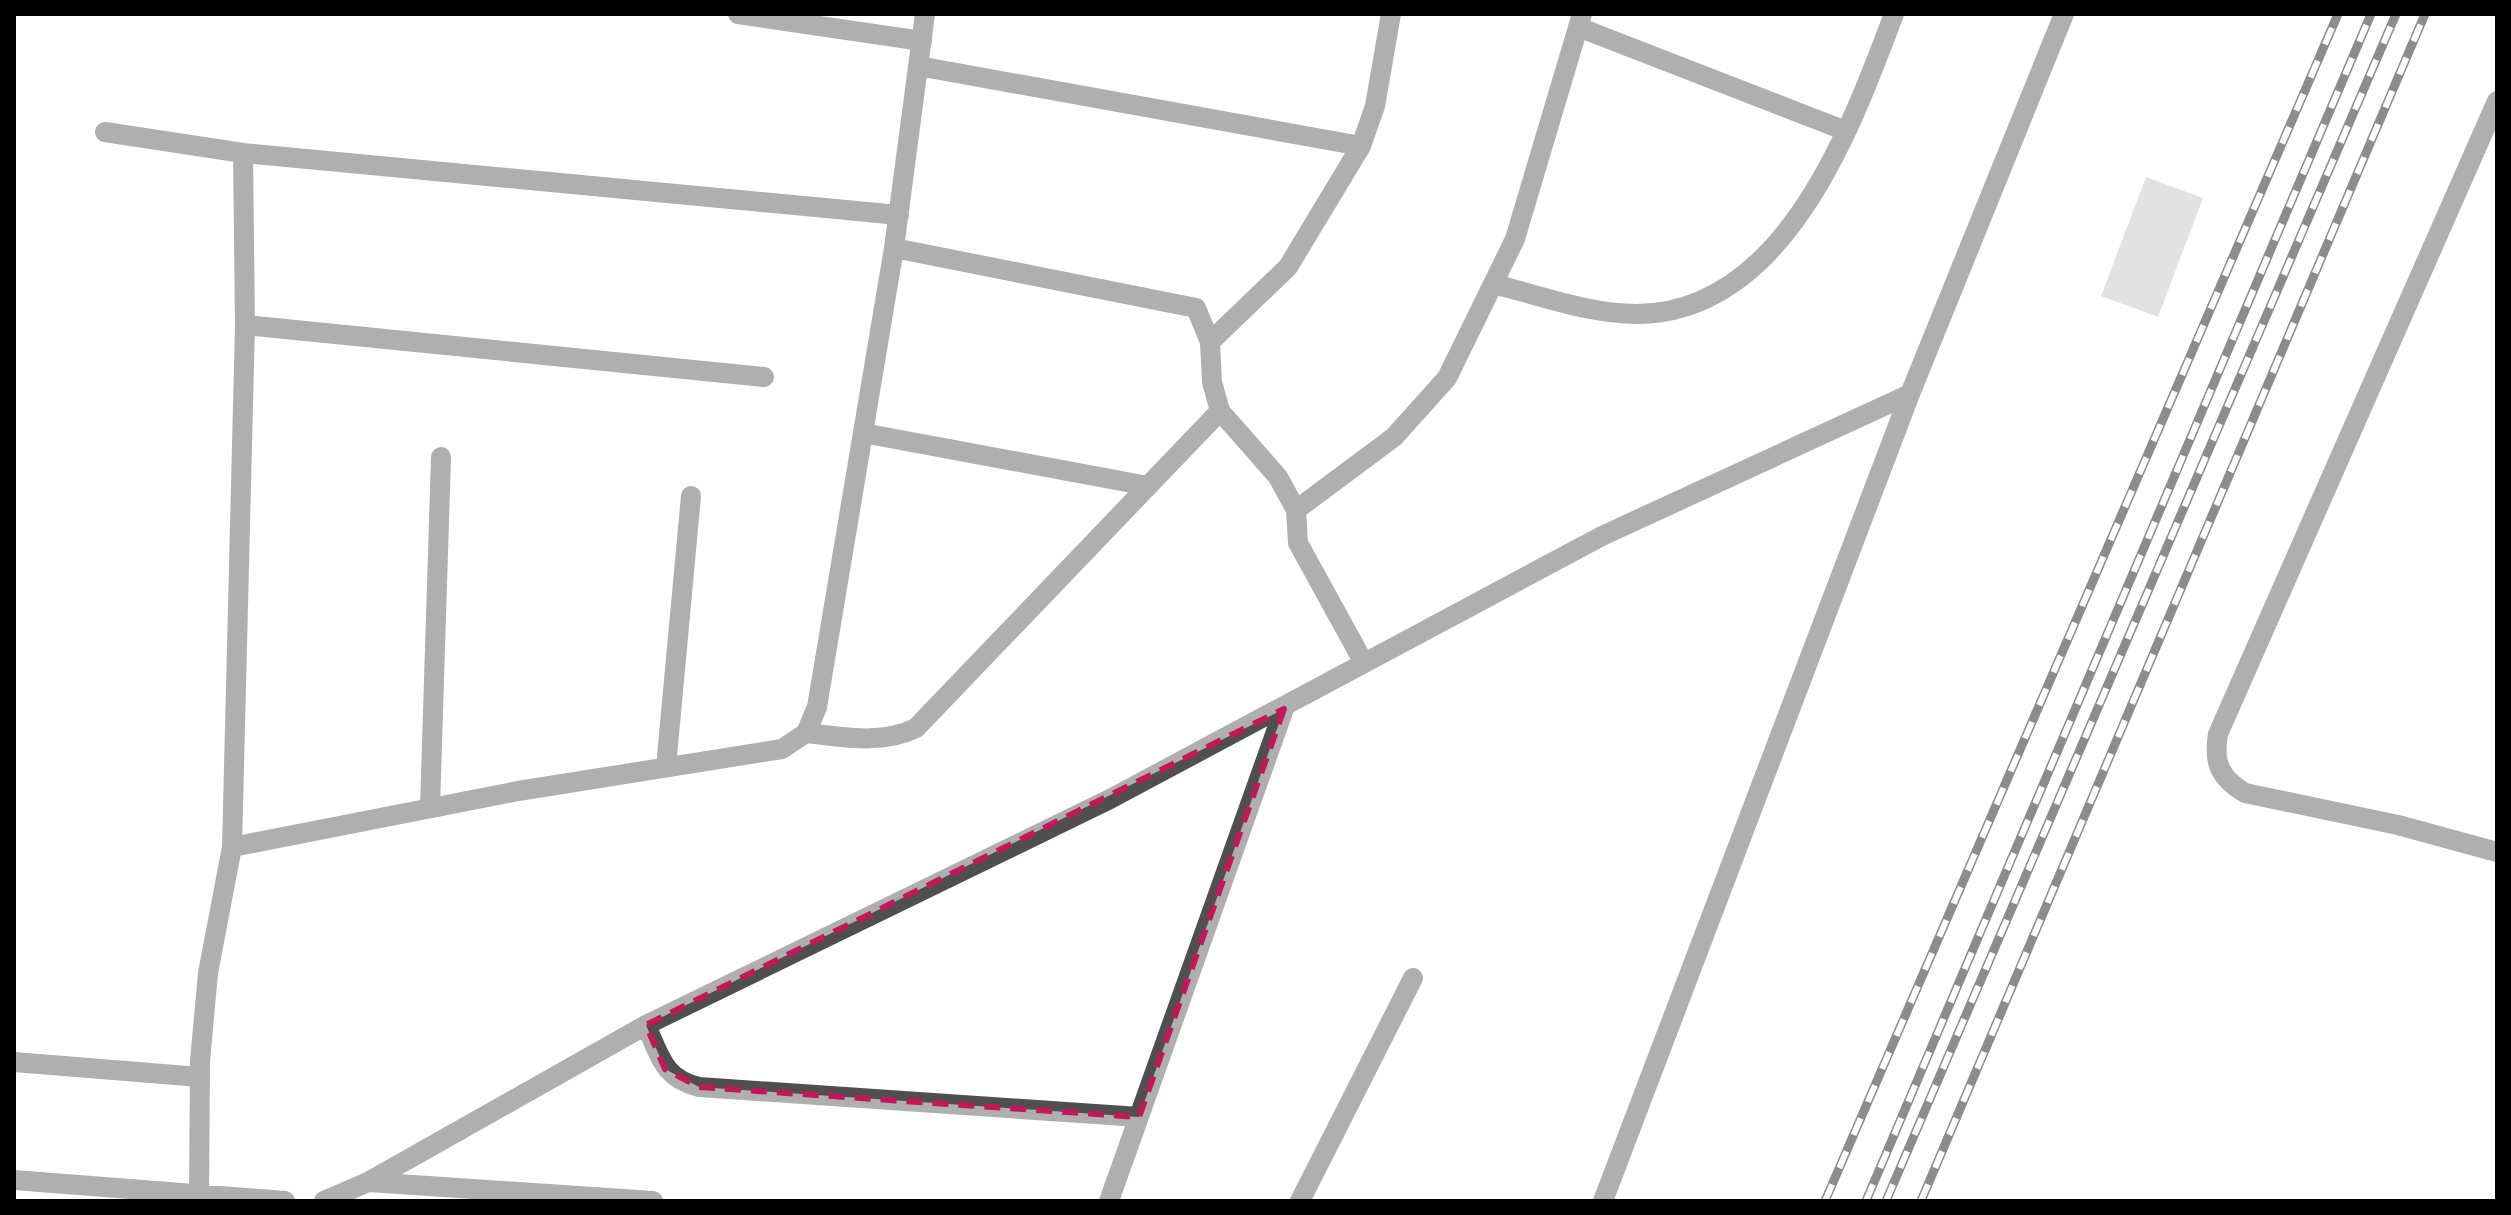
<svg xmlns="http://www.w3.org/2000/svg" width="2511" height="1215" font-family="Manrope,sans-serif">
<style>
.building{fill:#bfbfbf}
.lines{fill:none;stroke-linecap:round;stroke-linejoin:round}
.minor{stroke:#4f4f4f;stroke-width:20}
.rail-casing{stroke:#000;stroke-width:9}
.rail{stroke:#fff;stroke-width:6;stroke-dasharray:18;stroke-linecap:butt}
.marked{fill:none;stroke:#c2185b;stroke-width:6;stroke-dasharray:16 10;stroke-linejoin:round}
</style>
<rect width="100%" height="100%" fill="#fff"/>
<path class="building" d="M2146,177L2203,198L2158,317L2101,296Z"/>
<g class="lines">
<path class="minor" d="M738,14L922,41
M925,14L894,248L1196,308L1210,342L1212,382L1220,411L1278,477L1296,510L1298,543L1364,663
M1578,27L1846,131
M918,66L1361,146
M2497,101L2218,734C2213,763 2220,778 2245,793L2398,825L2497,852
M105,132L243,153L899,215
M1493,284C1539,295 1589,314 1636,314C1784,314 1851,128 1894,14
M245,325L764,377
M1210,342L1288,267L1361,146L1375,106L1391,14
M863,433L1148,486
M1296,510L1394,437L1447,378L1515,239L1582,14
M806,733C845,737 881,745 916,728L1220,411
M666,767L691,496
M430,808L441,457
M232,847L518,791L782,749L806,733L817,707L894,248
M646,1025C660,1056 663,1078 699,1087L1139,1117
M14,1062L200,1077
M14,1180L285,1201
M369,1182L653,1201
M199,1201L200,1061L208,973L232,847L245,325L243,153
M324,1201L368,1182L646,1025L1110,799L1602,536L1910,394
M1109,1201L1284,709
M1300,1201L1413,978
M1603,1201L1910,394L2064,14"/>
<defs>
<path id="rail" d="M1825,1201L2338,14
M1866,1201L2371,14
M1886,1201L2396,14
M1921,1201L2425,14"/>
</defs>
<use href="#rail" class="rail-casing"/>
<use href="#rail" class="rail"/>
</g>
<path d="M0 0H2511V1215H0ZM1284,709L1139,1117L699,1087L665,1069L646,1025Z" fill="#fff" fill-opacity=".55" fill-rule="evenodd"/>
<path class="marked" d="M1284,709L1139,1117L699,1087L665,1069L646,1025Z"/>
<rect width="2511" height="1215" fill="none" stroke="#000000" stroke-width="32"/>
</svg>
